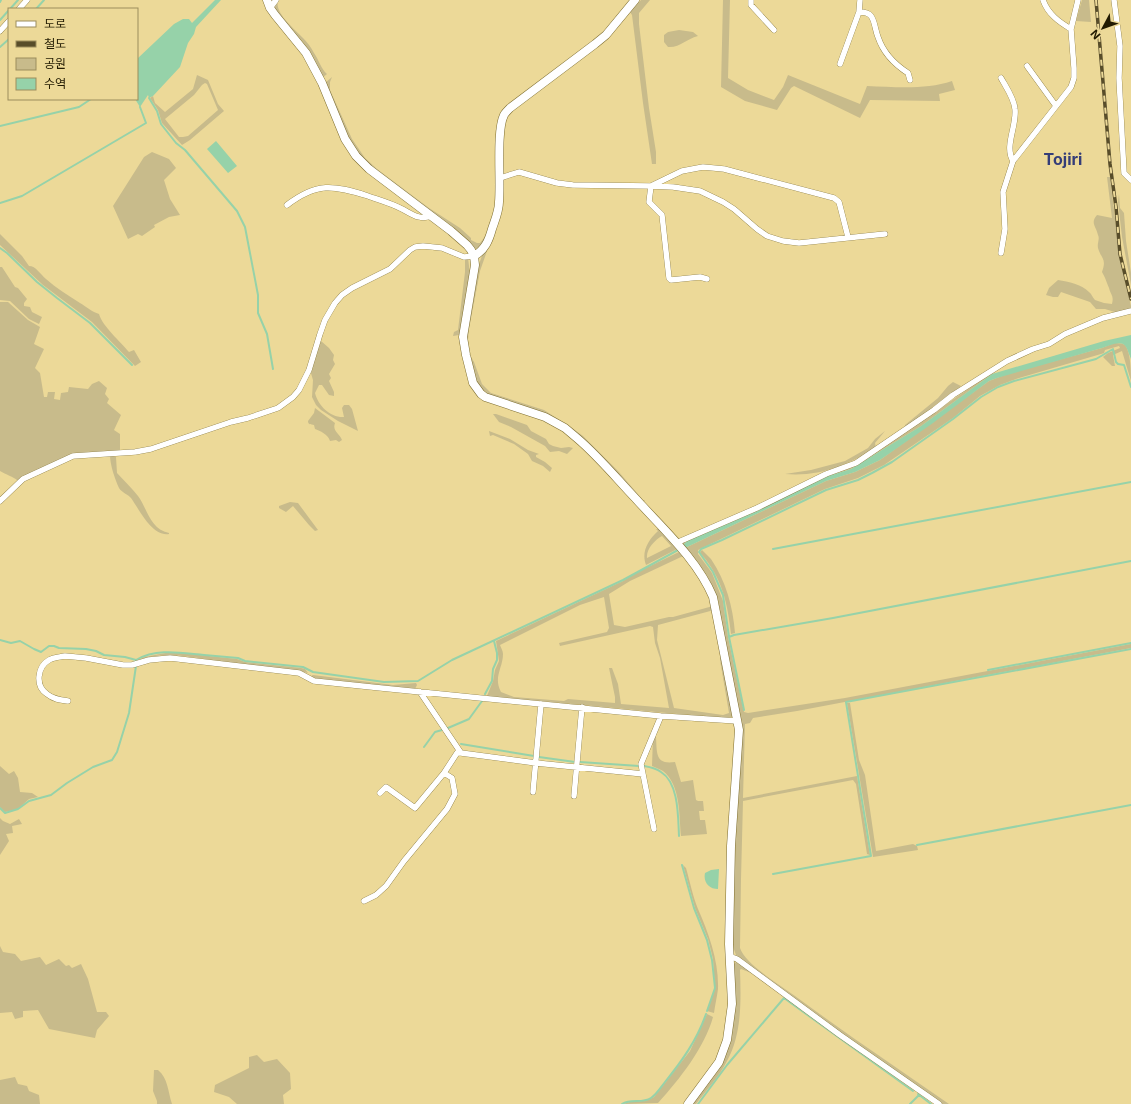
<svg xmlns="http://www.w3.org/2000/svg" width="1131" height="1104" font-family="Inter,'Noto Sans KR',sans-serif">
<style>
.green{fill:#c8bb8b;fill-rule:evenodd}
.water{fill:#96d2a9}
.lines{fill:none;stroke-linecap:round;stroke-linejoin:round}
.stream{stroke:#96d2a9;stroke-width:2}
.street-casing{stroke:#7d6c2c;stroke-width:6}
.secondary-casing{stroke:#7d6c2c;stroke-width:9}
.street{stroke:#fff;stroke-width:5.5}
.secondary{stroke:#fff;stroke-width:8}
.rail-casing{stroke:#584d2a;stroke-width:3.5}
.rail{stroke:#ecd998;stroke-width:2;stroke-dasharray:6;stroke-linecap:butt}
.labels{text-anchor:middle;dominant-baseline:central;stroke-width:4;stroke-linejoin:round;paint-order:stroke}
.quarter-label{font-size:16px;font-weight:bold;fill:#343d78;stroke:#ecd998}
</style>
<rect width="100%" height="100%" fill="#ecd998"/>
<path class="green" d="M278,0C274,13 295,29 303,38C307,42 311,47 314,53C319,60 321,69 327,74L322,78L308,49L302,41L282,19L273,6Z
M641,0H650L639,13V24L649,108L656,152V164H652L643,103L632,15L630,12Z
M723,0H730L728,78L748,90L774,100L783,87L788,75L860,104L867,86C895,87 926,90 952,81L955,90L939,94L940,101L870,100L860,118L794,86L791,88L777,110L745,101L721,87Z
M1082,0H1089L1091,22L1076,21Z
M679,30L693,32L698,36C686,39 680,48 668,47L664,42V35L668,32Z
M197,75L208,80L218,104L224,111L190,140L182,145L162,123L158,110L150,98L153,96L155,103L165,112L193,89ZM205,83L207,84L218,110L188,136L183,137H179L165,119L194,95L202,85Z
M332,77L330,82V90L352,139L365,158L377,169L429,208L460,228L471,238V240L477,243H480C487,236 490,223 493,213C496,225 485,239 479,249L472,248L369,166L352,146L325,83Z
M152,152L169,159L176,168L164,180L170,199L180,215L169,217L154,225L155,227L142,236L138,234L128,239L113,206L144,157Z
M1107,177H1110L1120,259L1131,306V309L1118,313L1105,309H1096L1090,302L1061,292L1058,297H1053L1046,295L1049,288L1058,280C1069,282 1081,284 1089,292C1092,294 1092,297 1095,300L1104,303L1112,304C1114,295 1111,296 1109,288C1106,281 1106,279 1102,272C1107,258 1101,259 1098,248C1097,243 1100,239 1098,235C1096,226 1090,223 1097,215L1112,218Z
M1119,194L1120,208L1124,213L1126,241L1131,273V285L1122,237L1118,202Z
M0,234L22,256L29,266C36,266 40,274 46,279C56,288 68,295 80,303C87,307 92,312 99,314C103,327 120,341 129,352L134,350L141,362L135,366L92,322L43,285L0,245Z
M484,250L487,251L480,271L469,329L468,340L470,355L474,362L482,384L491,393L544,410L572,428L583,436L618,471L643,500H645L643,502L583,439L485,394L476,383L466,342L477,270Z
M465,258H468L470,274L461,333L459,335L453,336L454,332L458,330L465,272Z
M0,267H2L15,287L18,288L27,299L24,303V306L30,307L32,312L42,317L39,324L29,319L10,301L0,300Z
M0,302H8L28,320L40,327L34,344L44,349L35,368L40,373L44,397H47L48,392H55L54,399L60,400L61,393L68,392L69,387L88,389L92,384L99,381L107,388L105,394L109,399L107,403L121,415L114,430L120,434V452H89L76,454L18,481C13,476 6,475 0,471Z
M321,341L329,348L334,355L333,360L335,364L329,374L331,378L329,381L334,392V396L329,395L322,385H319L315,393C318,406 331,418 344,417L342,408L344,405H349L352,409L358,431L338,421L321,410L316,405L312,397L313,380L310,370Z
M1114,343C1116,343 1121,343 1123,344C1131,347 1131,373 1131,381L1122,351L1113,355L1115,366H1112L1103,357L1108,353L1120,348L1119,346L1105,350L1104,353L1101,354L1019,378L1000,385L980,396L953,418L884,465L858,478L825,489L698,550V554L712,573L723,601L728,637L744,712L748,713L845,698L1131,644V648L797,711L753,718L750,723L745,724L743,798L857,776L870,855L867,854L856,784L853,780L743,801L741,879L740,948C745,964 780,985 795,996C845,1033 897,1068 949,1104H942L841,1034L739,959L736,955L732,944L733,877L740,730L718,600C710,579 700,565 685,548L826,481L855,472L880,460L989,381L1007,374L1102,348Z
M999,369L921,426L851,469L825,477L756,511L687,541L683,545L681,543L823,477C840,471 855,462 872,452C916,427 956,396 999,369Z
M953,382L961,386L905,428V425L938,398L948,386Z
M315,408L335,423C332,431 339,433 342,440L339,442L336,440L330,441C328,434 320,431 315,429L314,425C311,424 308,425 308,421L314,413Z
M493,414H496L527,425L531,431L546,439L549,444L553,446L561,448L569,447L573,448L567,454L559,451L550,452L545,446L511,427L499,422Z
M489,431L510,439L528,450L539,454L536,455V457L545,462L552,468L550,472L543,466L532,461L528,454L514,444L493,435L490,436Z
M885,431L875,443L876,448C847,465 820,477 785,474L811,470L845,461L868,448L875,439Z
M110,455L116,457L117,473C124,481 132,488 138,496C148,510 150,529 169,533V534C152,537 139,509 131,498C128,494 122,493 119,488C115,479 110,465 110,455Z
M290,502L298,503L318,530L315,531L309,525L293,506L286,512L279,508V506Z
M656,529H661L679,548L646,565C641,552 648,540 658,531ZM662,536L671,546L647,558C646,549 655,540 662,536Z
M702,550C705,553 708,556 711,559C726,581 733,607 735,633L731,634C728,605 722,577 701,554L700,552Z
M681,551L685,556L681,557L630,581L609,594L614,625L625,627L669,617H673L713,606L714,610L658,625L657,640L674,708L723,715L729,713L720,660V642L734,716L728,718H720L487,696L493,681L495,670L499,661L496,641L623,581L636,573ZM604,597L609,628L607,632L559,643L560,646L650,626L653,627L655,643L660,658L669,708L621,704L618,684L612,668H609L615,697V703L568,699L564,701L514,697L501,692C493,677 503,668 503,654C503,651 501,648 500,645L580,605Z
M171,652L237,659L245,662L301,668L305,669L308,673L299,671C272,667 244,664 217,661C191,657 164,651 138,660L144,657Z
M313,675L393,685L416,683L417,685L415,689L315,679L309,677Z
M847,703H850L859,760L865,775L876,851L913,844L917,846L918,850L873,857Z
M653,737H656C657,753 655,765 675,762L681,782L693,780L696,800L698,801H703L704,811H699L700,820H705L707,834L681,836C679,816 681,785 663,771C660,769 656,768 652,766Z
M0,766L9,774L14,771L18,778L20,792L32,793L38,797L29,799L18,809L5,812L0,807Z
M0,818L3,821L10,824L19,819L22,824L12,826L13,833L6,834L9,841L0,855Z
M683,865L686,868C690,882 693,897 698,909C709,934 719,962 718,989C717,997 715,1005 714,1013L707,1011L715,989L713,959L708,939L695,908Z
M0,946L3,952L15,954L21,961L40,957L46,965L59,959L66,966L69,965L72,968L81,964L88,979L97,1012H106L109,1016L97,1030L95,1038L49,1029L38,1010L23,1011V1017L15,1019L12,1012L0,1013Z
M736,962L741,965L916,1089L915,1091L754,974L741,969L740,970C741,1001 742,1034 727,1061C719,1077 706,1090 696,1104H692L720,1065L734,1010L735,979L733,965Z
M707,1014L713,1017C705,1047 679,1080 658,1103L624,1104C633,1099 644,1104 654,1097L690,1051Z
M257,1055L264,1062L277,1059L290,1073L291,1089L283,1095L284,1104H237L229,1097L214,1092L215,1085L249,1068V1057Z
M154,1070H158C168,1078 168,1092 172,1104H157V1101L153,1091Z
M15,1077L18,1084L27,1086L29,1091L39,1095L40,1104H0V1080Z"/>
<path class="water" d="M215,0H221L196,27L194,34L188,43L180,67L153,96L149,98L148,95L140,107L135,99H137V59L174,24L183,19H189L192,23Z
M216,141L237,166L228,173L207,149Z
M1131,335V359C1129,355 1128,350 1126,347C1122,339 1108,346 1102,348L997,378L989,381L933,423L880,460L855,472L826,481L685,548L683,545L687,541L756,511L825,477L851,469L921,426L992,374L1104,341Z
M719,869L718,889C709,889 703,882 705,873L711,870Z"/>
<g class="lines">
<path class="stream" d="M0,2L1,0
M10,9L18,0
M36,9L44,0
M0,20L9,10
M0,47L9,39
M149,98L157,111L161,124L176,143L185,150L237,211L245,227L258,295V313L267,334L273,369
M0,126L79,107L91,99
M0,203L22,196L146,123L140,107
M0,248L7,253L37,282L57,298L90,323L132,365
M773,549L1131,482
M729,637L734,635L833,618L1131,561
M0,640L11,643L20,641L34,649L41,652L49,646H54L59,648L86,649L96,651L104,655L125,657L136,660C157,648 181,653 204,655C215,656 227,657 238,658L245,661L303,667L313,672L384,682L418,681L452,660L623,580L678,550
M988,670L1131,643
M485,694L492,681L493,669L497,660V653L494,641
M744,710L729,637L723,595L713,572L699,552L701,549L722,540L826,490L858,480L872,473L892,462L953,419L981,397L998,387L1014,381L1096,359L1113,349L1116,362L1118,364L1124,365L1131,387
M448,728L469,719L482,701
M461,744L534,756
M424,747L435,732L442,730
M539,757L575,762
M580,762L639,766
M644,766C650,767 656,768 661,772C679,783 678,817 679,836
M0,808L5,813L18,809L29,801L51,795L67,783L93,767L112,760L117,752L129,713L136,666
M917,845L1131,805
M682,865L694,908L707,940L712,960L715,988L707,1011
M773,874L871,856L846,702L1131,649
M918,1094L931,1104
M622,1104C631,1098 642,1104 651,1098C657,1094 661,1087 665,1082C682,1061 697,1040 706,1014
M698,1104L727,1065L784,998L913,1091
M910,1104L919,1095"/>
<defs>
<path id="street" d="M751,0V5L774,30
M1043,0C1048,14 1059,22 1071,29
M1114,0L1120,46L1119,78L1124,173L1131,180
M270,8L276,0
M19,9L27,0
M859,12C863,12 868,12 871,16C875,21 875,30 878,37C883,52 894,64 908,73L910,80
M0,31L9,21
M840,64L859,12L860,0
M1027,66L1056,106
M1001,78C1006,87 1014,98 1015,109C1017,126 1004,146 1013,161
M500,178L519,172L557,183L573,185L651,186L673,187L700,191L723,202L734,209L757,229L767,236L783,241L799,243L885,234
M287,205C317,182 333,185 368,196C379,200 390,203 400,208C411,213 419,221 431,216
M1001,253L1005,229L1003,192L1013,161L1071,87L1074,78V68L1071,29L1078,0
M707,279L700,277L671,280L669,278L662,215L649,202L651,186L682,171L703,167L724,169L834,198L839,202L848,237
M0,501L23,479L73,456L135,452L151,449L231,422L248,418L278,408L293,397L299,390L309,370L320,334L325,320L335,303L342,295L352,288L390,269L410,250L415,247L423,246L442,248L464,257L474,256
M676,543L757,508L826,474L856,463L934,410L953,395L1007,361L1033,349L1049,344L1065,334L1103,318L1131,311
M420,692L461,753L536,763L643,774
M68,701C60,700 53,699 47,694C35,686 37,667 49,660C54,657 60,657 65,656L86,658L123,665H132L149,660L170,658L299,673L314,681L381,688L661,716L737,721
M533,792L541,704
M380,793L386,787L415,808L444,773L457,753H461
M574,796L582,707
M654,829L641,764L661,716
M364,901L376,895L386,886L404,861L447,809L455,794L452,778L444,773
M729,956L737,959L840,1035L939,1104"/>
<path id="secondary" d="M267,0L270,8L275,15L306,53L322,83L345,139L356,156L369,169L451,231L467,245L471,250L474,256L475,265L463,337L466,355L473,383L481,394L485,397L545,417L565,428L578,439C599,457 617,479 636,499C663,529 697,559 713,597L739,730L731,846L729,944L732,1004L727,1040L719,1062L688,1104
M474,256C485,250 489,240 492,229C495,220 499,211 499,202C501,181 496,131 504,115C505,113 508,110 510,108L595,44L606,35L635,0"/>
</defs>
<use href="#street" class="street-casing"/>
<use href="#secondary" class="secondary-casing"/>
<use href="#street" class="street"/>
<use href="#secondary" class="secondary"/>
<defs>
<path id="rail" d="M1096,0L1110,164L1116,207L1120,254L1131,299"/>
</defs>
<use href="#rail" class="rail-casing"/>
<use href="#rail" class="rail"/>
</g>
<g class="labels">
<g class="quarter-label">
<text x="1063" y="159">Tojiri</text>
</g>
</g>
<rect x="8" y="8" width="130" height="92" fill="#ecd998" stroke="#9b8d5c"/>
<rect x="16" y="21" width="20" height="6" fill="#ffffff" stroke="#9b8d5c"/>
<text x="44" y="28" font-size="12" fill="#221b02">도로</text>
<rect x="16" y="41" width="20" height="6" fill="#584d2a" stroke="#9b8d5c"/>
<text x="44" y="48" font-size="12" fill="#221b02">철도</text>
<rect x="16" y="58" width="20" height="12" fill="#c8bb8b" stroke="#9b8d5c"/>
<text x="44" y="68" font-size="12" fill="#221b02">공원</text>
<rect x="16" y="78" width="20" height="12" fill="#96d2a9" stroke="#9b8d5c"/>
<text x="44" y="88" font-size="12" fill="#221b02">수역</text>
<g transform="translate(1103 28) rotate(229)" stroke="#ecd998" stroke-width="3" paint-order="stroke">
<path d="M0-3L7 15L0 10L-7 15Z" fill="#221b02"/>
<text y="-6" font-size="11" font-weight="bold" text-anchor="middle" fill="#221b02">N</text>
</g>
</svg>
